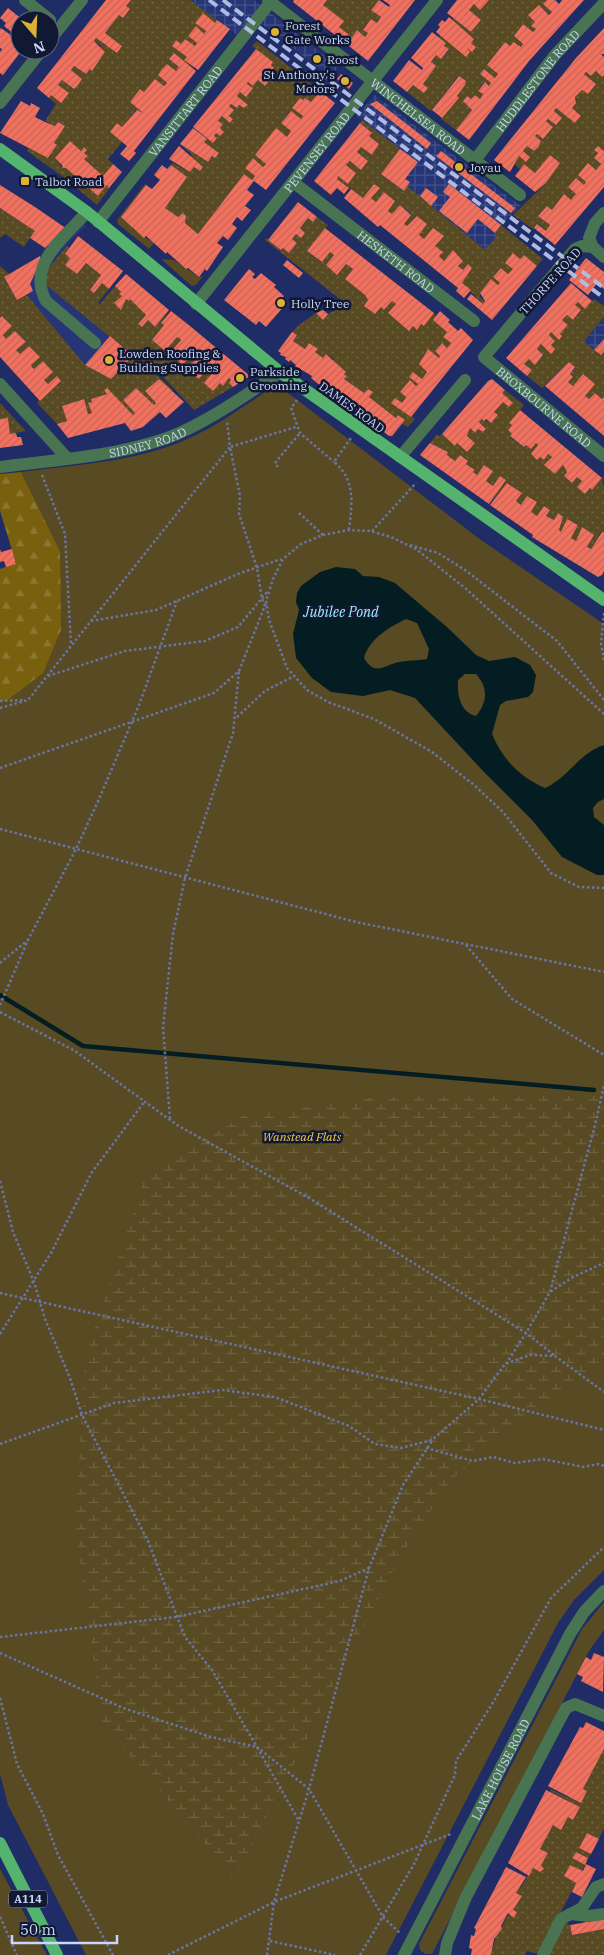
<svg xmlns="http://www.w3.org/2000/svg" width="604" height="1955" font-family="'IBM Plex Serif',serif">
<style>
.built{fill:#263576}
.industrial{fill:url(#industrial-grid)}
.green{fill:#584a22}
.forest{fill:url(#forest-firs)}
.wetland{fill:url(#wetland-marsh)}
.garden{fill:url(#garden-dots)}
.water{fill:#041d22;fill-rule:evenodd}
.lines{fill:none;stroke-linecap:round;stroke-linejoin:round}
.stream{stroke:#041d22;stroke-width:4.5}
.building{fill:url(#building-hatch)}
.path{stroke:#6875a6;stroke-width:2.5;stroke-dasharray:2.5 2.5;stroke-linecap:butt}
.minor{stroke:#487452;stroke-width:12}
.major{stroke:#54b46d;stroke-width:12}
.rail{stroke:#afbbe2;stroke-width:4;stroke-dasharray:10 5;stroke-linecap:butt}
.poi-dot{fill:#dbb233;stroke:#111832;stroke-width:2}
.labels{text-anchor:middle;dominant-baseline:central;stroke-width:5;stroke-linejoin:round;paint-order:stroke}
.shield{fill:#111832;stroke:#929dbe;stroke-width:1}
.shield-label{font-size:11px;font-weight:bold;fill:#cad6fa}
.poi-label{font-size:12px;fill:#cad6fa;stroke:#111832;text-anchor:start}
.street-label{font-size:12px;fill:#cad6fa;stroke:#111832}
.park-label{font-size:12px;font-style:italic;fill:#f8cb44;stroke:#111832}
.water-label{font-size:14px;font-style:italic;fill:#a1edfa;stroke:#111832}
</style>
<defs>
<pattern id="industrial-grid" width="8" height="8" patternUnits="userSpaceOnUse" patternTransform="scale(1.25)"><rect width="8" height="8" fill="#263576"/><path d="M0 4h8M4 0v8" fill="none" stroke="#44528a"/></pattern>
<pattern id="forest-firs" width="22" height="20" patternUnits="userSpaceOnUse" patternTransform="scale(1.25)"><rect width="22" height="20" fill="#79600e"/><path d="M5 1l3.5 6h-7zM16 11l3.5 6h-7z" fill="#8b7632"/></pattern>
<pattern id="wetland-marsh" width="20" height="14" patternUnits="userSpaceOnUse" patternTransform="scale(1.25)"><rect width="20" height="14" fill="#584a22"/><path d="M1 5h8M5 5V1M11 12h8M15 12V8" fill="none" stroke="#6f6343"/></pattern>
<pattern id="garden-dots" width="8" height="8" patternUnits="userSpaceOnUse" patternTransform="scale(1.25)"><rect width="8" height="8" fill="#584a22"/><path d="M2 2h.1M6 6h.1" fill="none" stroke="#6f6343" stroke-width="1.8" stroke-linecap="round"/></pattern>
<pattern id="building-hatch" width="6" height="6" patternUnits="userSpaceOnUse" patternTransform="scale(1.25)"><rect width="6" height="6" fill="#f2715e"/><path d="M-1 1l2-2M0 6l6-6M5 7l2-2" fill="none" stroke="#c56559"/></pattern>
</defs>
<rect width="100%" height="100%" fill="#1f2c66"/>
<path class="built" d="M77,219L87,227L79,232L47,270L110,336L133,356L111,379L85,365L27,295L17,300L4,277L40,256L45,248Z"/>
<path class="industrial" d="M190,0H254L339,67L330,77L252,16L237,35Z
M375,95L521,206L501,225L495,233L498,235L485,250L408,187L404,191L381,174L400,149L356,116Z
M604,317V351L601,355L584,341Z"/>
<path class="green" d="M145,184L146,185L121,217L134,227L133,229L154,243L149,249L118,224L117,220Z
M161,259L174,260L199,277L203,276L196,285L192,286Z
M273,387L278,391L284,390L481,540L604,624V1570L574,1600L558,1623L386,1955H86L8,1805L0,1774V702L6,701L60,551L21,472C79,464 142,462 196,435C223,422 248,403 273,387Z
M604,1602V1630L589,1651L432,1954H425L420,1950L419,1944L582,1629Z
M0,1869L47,1955H0Z"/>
<path class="forest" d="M21,472L60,551L61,630L43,673L6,701L0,702V569L16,563L0,511V474Z"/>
<path class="wetland" d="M604,1096V1361L565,1396L516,1423L452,1479L400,1557L235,1879L102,1723L75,1523L85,1358L145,1177L243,1116L377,1097Z"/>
<path class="garden" d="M131,0H190L217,20L215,23L203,14L195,23L206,31L204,34L196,27L188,36L197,43L195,46L185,39L181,44L176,40L172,45L187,57L185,60L196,71L173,53L169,59L179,67L176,71L167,64L158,75L167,83L164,86L155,79L144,92L140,89L130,102L143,113L136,110L122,127L117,124L110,132L122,142L108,159L113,164L103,176L84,159L88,156L84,153L87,150L84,147L81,151L70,141L55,158L63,168H66L76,176L70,182L27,151L29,148L49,158L56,145L54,143L65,126L58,122L55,126L45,121L56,104L49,98L51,95L61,103L68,93L58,85L62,80L74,89L82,79L71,70L74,66L85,74L90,69L92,70L97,63L101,46L94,41L96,38L105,45L122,46L105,33L119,15L123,18L130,10L126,6Z
M327,0H379L371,9L381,17L377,23L371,19L363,29L368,33L365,37L357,30L352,37L339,27L343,21L323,5Z
M489,0H547L552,12L549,14L540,6L528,15L535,22L531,26L536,29L533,32L523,24L514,36L523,44L521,47L515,42L510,46L505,42L487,65L498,74L495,78L484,69L480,74L491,83L489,86L484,82L478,90L483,94L480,99L475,95L471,99L466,96L463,101L472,110L456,130L441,119L458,98L457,96L466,81L458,76L431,111L407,92L413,85L424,93L428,88L423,84C431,74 428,65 436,55L441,59L449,50L444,46L446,43L439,37L440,35L466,49L476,47L471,43L474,39L452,20L453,18L471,32L481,20L469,10L474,4Z
M257,41L320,91L311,102L305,98L303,100L300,98L292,108L303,116L301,119L290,111L281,123L291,131L287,137L276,129L255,155L266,164L263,167L252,159L245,168L255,176L252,180L244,174L198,234L185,223L186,216L183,213L178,217L165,208L187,177L171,165L173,163L190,172L194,167L200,171L203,167L190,157L192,155L180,144L207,162L212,156L215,158L219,153L204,142L206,139L193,128L213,143L217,138L214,136L216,133L220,136L224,132L220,128L223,124L218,121L222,116L230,123L233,119L229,116L234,110L229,106L231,104L237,108L239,105L244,108L247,105L237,96L240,92L246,96L252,88L247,84L248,82L258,80L265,86L269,81L263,74L264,72L268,75L274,68L271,65L273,62L252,46Z
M596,71L602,77L604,75V151L598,146L594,150L598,153L594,158L601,164L596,170L588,163L586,182L584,185L576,178L568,187L576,194L571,200L561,199L552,210L547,206L538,215L550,225L546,231L538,224L533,229L513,215L546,183L560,163L550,155L535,173L524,164L520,169L513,163L519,156L526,161L530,157L523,151L527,146L534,151L541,141L535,136L537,134L543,139L553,127L546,121L548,119L556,125L562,118L554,111L556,108L575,123L581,116L572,108L577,99L575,97L582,90L588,94L596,84L584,74L586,72L591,76Z
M362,120L400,149L381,174L403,191L407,186L485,250L497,236L495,233L501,225L543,259L537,266L524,255L520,259L513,253V269L508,274L501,268L493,277L500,283L498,285L491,280L480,293V297L485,301L483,304L462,283L472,268L468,264L463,270L458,266L463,261L453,250L444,261L439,256L442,252L435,246L443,236L424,239L419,235L427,224L417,216L407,226L404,224L411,214L400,205L392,214L388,211L395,201L384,192L376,202L371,198L379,188L374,184L363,198L337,179L338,176L348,183L356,173L346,165L350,161L361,170L368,161L357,152L361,147L372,155L379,144L369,136L372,133L360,123Z
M77,178L107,185L110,188L97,205L72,184Z
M0,208L35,231L24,247L5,234L0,238Z
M317,217L328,225L307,251L321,262L330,252L334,255L326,265L337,274L346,264L353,269L345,279L365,295L368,300L365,306L375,314L381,307L385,310L392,301L396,304L388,313L409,330L413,326L417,329L434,313L447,332L443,337L451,343L447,348L441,343L435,351L440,356L439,358L428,350L423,356L427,372L422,379L413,372L409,377L418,384L416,386L410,381L400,392L406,397L402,403L392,402L415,419L408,427L402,424L405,421L398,415L396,418L369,397L372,392L368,389L364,393L344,379L347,376L332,362L334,359L326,354L323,358L315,352L317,350L309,343L305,349L293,341L297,335L292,332L299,325L316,313L323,320L328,314L346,304L265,240L266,238L281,250L283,248L290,252L297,243L292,239L296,234L301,237L305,233L300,228L308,218L313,222Z
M67,246L69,248L65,254L70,258L65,265L77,274L86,263L101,275L90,290L94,293L102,283L109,289L98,303L100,304L115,286L121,292L119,294L122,296L114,304L121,309L126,299L129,301L130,299L146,315L138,324L142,327L148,320L155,327L169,311L161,323L164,325L152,340L165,351L177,337L181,340L170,355L183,365L194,351L199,355L187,369L199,379L212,364L216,368L204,383L213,390L220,383L223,385L229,378L231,380L229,383L233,387L194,410L164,378L134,354L173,390L171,392L159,379L145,391L156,403L154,405L136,388L123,400L135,413L133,415L105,390L107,394L91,399L92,402L88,403L92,413L88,414L83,399L62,406L67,421L57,424L37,403L61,381L57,376L48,384L44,380L53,372L43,361L34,369L31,365L39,357L29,346L20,354L16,350L26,342L15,331L6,339L3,335L12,326L2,316L0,318V266L9,274L4,278L17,300L27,295L85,365L111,379L132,355L45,284L47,270Z
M594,299L604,306V317L584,341L600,355L604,351V397L602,399L595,393L589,399L585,396L594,384L583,374L573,386L568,382L573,378L570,374L575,368L569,362L542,388L527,376L531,370L524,364L529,359L535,364L543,356L537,349L541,344L551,353V345L555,341L549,335L551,332L559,339L560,334L568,325L562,320L567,315L573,320L581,311L575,305L578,302L585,308Z
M505,390L524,405L510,422L512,425L508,430L512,434L510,437L524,447L526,445L531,449L536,443L538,445L531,455L537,459L540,457L544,460L548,454L552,457L545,465L555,474L563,465L567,472L564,476L572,483L577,477L582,481L577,487L585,494L590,488L593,489L604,476L602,483L604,486V533L601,532L591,549L587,547L594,535L582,528L576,541L571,538L578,525L574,522L561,532L559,530L563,517L558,514L554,520L546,516L550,510L544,506L537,516L531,512L537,502L527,496L521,505L516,501L522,493L508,483L489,504L506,480L500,476L493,486L486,481L493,471L484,465L477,475L473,472L475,470L466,464L468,461L460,455L455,461L447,455L448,452L430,443L437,434L439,436L442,434L455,445L457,443L467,452L475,443L467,436L470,428L474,433L478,429L483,432L486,429L479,422L482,419L491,423L498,415L494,412L503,402L509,407L512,403L502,393Z
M0,403L26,431L10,434L8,418L0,419Z
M604,1749V1828L599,1839L587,1833L579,1847L591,1854L588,1858L576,1852L572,1858L585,1865L582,1871L570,1865L564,1876L576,1883L539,1954L527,1951L525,1955H491L497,1932H500C504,1917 515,1909 522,1896L516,1893L518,1888H520L533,1868L540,1872L544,1869L541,1865L548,1853L540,1849L553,1825L561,1829L568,1817L573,1820L580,1807L550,1791L551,1789L569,1798L587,1791L583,1789Z
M565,1922L570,1925L572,1935L604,1929V1955H548Z"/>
<path class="water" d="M336,567L355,569L363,576L379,577L395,583L448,628L476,655L489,661L515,657L530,665L536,675L533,692L528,697L506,701L500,705L492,734C502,759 521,778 545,788C568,778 579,753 604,745V799L598,802L593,808L594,817L604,825V875H597L562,857L532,820L484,772L415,698L390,690L363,696L331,692L312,678L296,658L293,634L299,610L296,602L297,593L301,586L320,572ZM406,619L417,623L429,649L427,659C418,661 408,660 399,662C384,665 375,677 364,658C370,638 388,628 406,619ZM465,674H476C488,688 488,701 476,716C460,712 457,695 458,680Z"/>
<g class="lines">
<path class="stream" d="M0,995L83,1046L594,1090"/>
</g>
<path class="building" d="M106,0H131L126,6L130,9L123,18L119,15L105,33L122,46L117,53L96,38L94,41L105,52L92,71L90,69L86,74L74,66L71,70L82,79L78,85L74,89L62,80L58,85L69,93L61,103L51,95L49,98L37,88Z
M294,0H327L323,5L344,21L339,27L352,37L357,30L365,37L368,33L363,30L371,19L377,23L381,17L371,10L379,0L389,7L390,5L383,0H415L368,61L293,2Z
M457,0H489L480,10L474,4L469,10L481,20L471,32L447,13Z
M547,0H555L559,4L562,0H584L529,61L469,140L456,130L472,110L463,101L467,96L471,99L475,95L480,99L483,94L478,91L485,82L489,86L491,83L480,74L484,69L495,78L498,74L487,65L505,42L510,46L514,42L521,47L523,44L514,36L523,24L533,32L536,29L531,26L535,22L528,15L539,5L549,15L552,12L543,4Z
M8,8L23,20H20V50H22L3,75L0,73V52L2,49L0,48V29L1,28L12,36L14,34L4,26L6,23L0,18Z
M203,13L215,23L217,20L230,29L198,70L184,60L187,57L172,46L176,40L181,44L185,39L195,46L197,43L188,36L196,26L204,34L206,31L195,23Z
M449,17L474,39L471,43L476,47L472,52L467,48L470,52L466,57L436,32L440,27L438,25L442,20L445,22Z
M604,28V54H601L604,57V75L602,77L596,71L591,76L586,72L584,74L596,84L588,94L582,90L575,97L576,103L572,108L581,116L575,123L556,108L554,111L562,118L556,125L548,119L546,121L553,127L543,139L537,134L535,136L541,141L539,146L534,151L527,146L523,151L530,157L526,162L519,156L510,172L494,160L576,58Z
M432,32L446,43L444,46L449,49L441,59L436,55L431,62L436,66L423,84L428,88L424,93L413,85L407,92L393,81L409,60L422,70L423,68L411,58Z
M256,49L273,62L271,65L274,68L268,75L264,72L263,74L269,81L265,86L258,80L253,86L248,82L247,84L253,88L246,97L240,92L237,96L248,105L244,108L239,105L237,108L231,104L229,106L234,110L229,116L233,119L230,123L222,116L218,121L223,124L220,128L224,132L220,136L216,133L214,136L217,138L213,143L193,127Z
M174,53L196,71L134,151L136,153L129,161L120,154L127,146L110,132L117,123L122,127L137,110L143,113L130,102L140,89L144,92L155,79L164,86L167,83L158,75L162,69L167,64L176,71L179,67L169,59Z
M341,74L353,83L349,89L337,79Z
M459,76L466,81L465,85L457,96L459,98L442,118L432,110Z
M320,91L335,103L266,190L254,181L247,190L254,195L245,206L251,210L242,221L237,217L232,224L237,228L228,240L223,236L217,243L223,247L207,271L205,269L199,277L188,268L186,269L167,252L166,254L146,236L144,238L121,217L146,185L152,189L160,180L154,175L162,165L167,169L171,165L187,177L165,208L178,217L183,213L186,216L185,223L198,234L244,174L252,180L255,176L245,168L253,158L263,167L266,164L255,155L276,128L287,137L291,131L281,123L291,111L301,119L303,116L292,108L300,98L303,100L305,98L311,102Z
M21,101L30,106L31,103L40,108L35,117L45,122L55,126L58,122L65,126L54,143L57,145L48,158L0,133Z
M377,101L431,143L427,149L370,104Z
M360,123L372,133L369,136L379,144L372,155L361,147L357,152L368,161L361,170L350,161L346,165L356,173L348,184L338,176L337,179L349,188L344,194L337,188L331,195L314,181Z
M193,128L207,139L204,142L219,153L215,158L212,156L208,162L180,144Z
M70,141L81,151L84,147L87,150L84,153L88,156L84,159L103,176L113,164L122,172L109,188L107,185L98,196L66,168H63L62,165L55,158Z
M179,146L203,167L200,171L194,167L190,172L169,159Z
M598,146L604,151V187L555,245L534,228L537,224L546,231L550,225L538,216L547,206L552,210L564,194L571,200L574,196L576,194L568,187L576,178L584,185L586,182L578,175L588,163L596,170L601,164L594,158L598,153L594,150Z
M400,149L418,162L405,179L410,182L404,191L381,174Z
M441,151L515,208L511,213L436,156Z
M550,155L560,163L546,183L535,192L515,176L524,164L535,173Z
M374,184L380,188L371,198L376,202L384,192L395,201L388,211L392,214L400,205L411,215L404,224L407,226L417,216L427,224L419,235L424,239L433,228L444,236L435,246L443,252L439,256L444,261L453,250L463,261L458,266L463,270L468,264L472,268L462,283L471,290L464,298L456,291L458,288L380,225L378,227L344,198L351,189L363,198Z
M449,184L501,225L495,233L478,219L467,233L439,211L450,197L443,192Z
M0,185L35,207L67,229L45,248L30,238L35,231L0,208Z
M426,188L438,197L431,206L420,196Z
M298,202L317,217L313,222L308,218L300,228L305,233L301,238L296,234L292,239L297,243L289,253L283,248L281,250L268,240Z
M325,228L434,313L424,326L421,324L417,330L413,326L409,331L388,313L396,304L392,301L384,310L381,307L375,314L364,306L368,300L365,295L345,279L353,269L346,264L337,275L326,265L334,255L330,252L322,262L307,251Z
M78,236L123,271L109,289L102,283L94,293L90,290L101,275L86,263L77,274L65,265L70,258L65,254Z
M513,253L520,259L524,255L537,266L492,320L467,299L471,294L483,304L485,301L480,293L491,279L498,285L500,283L493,277L501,268L508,274L513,269L505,263Z
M40,256L41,260L30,284L33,291L17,300L4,277Z
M586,258L604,272V289L597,283L588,295L569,280Z
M287,260L303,273L299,278L283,265Z
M249,269L255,274L252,277L255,279L261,273L276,285L274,287L284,296L279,301L285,305L266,327L259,321L256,325L224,300Z
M126,274L169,310L155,327L148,320L142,327L138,324L146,315L130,299L129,301L126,299L121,310L114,303L122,296L119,294L121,292L115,286Z
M571,283L592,301L585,309L578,302L575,305L581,310L573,320L567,315L562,320L568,325L560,334L562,336L559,340L551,332L549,335L555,341L551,345L555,349L551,354L541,344L537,349L543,355L535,365L529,359L524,364L532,370L527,376L506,358Z
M323,310L328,314L323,320L316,313Z
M171,311L190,326L250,376L233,387L229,383L231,380L229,378L223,386L220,383L213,391L204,383L216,368L212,364L199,379L187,369L199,355L194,351L183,365L169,354L181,340L179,338L177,337L165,351L152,340L164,325L161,323Z
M440,311L450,320L448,322L458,331L461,328L473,340L411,417L391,403L395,398L402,403L405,399L406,397L400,392L410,380L416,386L418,384L409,377L413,372L422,379L427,372L419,364L428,349L439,358L440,356L435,351L442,343L447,348L451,343L443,337L447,332L433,320Z
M2,316L12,326L3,335L6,339L15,331L26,342L16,350L20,354L29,346L40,357L31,365L32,367L34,369L43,361L53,372L44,380L48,384L57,376L61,381L40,401L0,357V318Z
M292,332L297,335L293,341L305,349L309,343L318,349L315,352L323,358L326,354L346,372L344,374L347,376L344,379L364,393L368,389L373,392L369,397L396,418L398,415L405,420L392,436H389L376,426L377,425L359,414L360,412L343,402L344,400L340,397L338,398L327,390L328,388L324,385L323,387L317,383L311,378L312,376L295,366L296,365L290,360L289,362L285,359L286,357L280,355L281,353L278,351Z
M110,336L133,356L111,379L85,365Z
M604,339V351L601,355L594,350Z
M569,362L575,367L570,374L573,377L568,382L573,386L583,374L595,384L585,396L589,399L595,393L602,399L604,397V436L545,386Z
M159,379L184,402L166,418L160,412L143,427L131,431L125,423L68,438L57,424L67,421L62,406L84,399L88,414L92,413L88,403L92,402L91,399L107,394L104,390L107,388L133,415L135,413L123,400L136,388L154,405L156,403L145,391Z
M492,379L505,390L502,393L513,403L509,407L503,402L494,412L498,415L491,423L486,419L484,421L482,419L479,422L486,429L483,432L478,429L475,433L470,428L467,436L475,443L467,452L457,443L455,446L442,434L488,381Z
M520,410L602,478L592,490L590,488L585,494L577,487L582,481L577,477L572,483L564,476L567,472L563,465L555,474L544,465L552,457L548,454L544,460L540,457L537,460L531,454L538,445L536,443L531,449L526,445L524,447L510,436L512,434L508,430L512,425L509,423Z
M8,418L10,434L16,433L17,437H21L23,445L0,448V419Z
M430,443L448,452L447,455L455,461L460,455L468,461L466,464L475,470L473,472L477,475L484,465L493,471L486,481L493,486L500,476L506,480L489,504L420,455Z
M507,483L522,493L516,501L521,505L527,496L537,502L531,512L537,516L544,506L550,510L546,516L554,520L558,513L563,517L559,530L561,532L567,519L578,525L571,538L576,541L582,527L594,535L587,547L591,549L602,532L604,533V571L602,575L598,577L532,537L533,535L490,505Z
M0,549L1,552L12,549L16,564L6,567L4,561L0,562Z
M594,1653L604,1657L603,1692L581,1681L583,1677L577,1674L586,1657L591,1660Z
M586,1722L604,1731V1749L583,1789L587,1791L581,1803L548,1786L580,1727L583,1728Z
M546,1790L580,1807L573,1820L568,1817L561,1830L553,1825L540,1849L548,1853L541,1865L544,1869L540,1872L533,1868L529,1876L508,1863Z
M587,1833L599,1839L591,1854L579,1848Z
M576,1852L588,1858L585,1865L572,1858Z
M586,1864L596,1869L582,1897L572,1892L576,1883L564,1876L570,1865L583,1871Z
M506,1867L526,1877L516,1893L522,1896L513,1910L517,1912L514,1918L508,1913L501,1926L502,1929L494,1939L491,1955H471L472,1949L469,1948L471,1935L474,1936L476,1929L474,1928Z
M604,1919V1929L572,1935L570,1925Z"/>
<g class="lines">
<path class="path" d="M297,400L291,408L300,433L334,462
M278,467L275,463L300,433
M42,475L65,534L71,645
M299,513L323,535
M349,530C352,504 356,480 334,462L351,438
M372,531L416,483
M410,545L438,553L465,570L557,641L604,700
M265,606L262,599L257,568L239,514L240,496L230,447L296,427
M604,613L601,643L604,660
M91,621L156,610L238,574L281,559
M48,676L125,651L205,641L238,627L268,591
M0,701L23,700
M0,708L28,700L230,447L227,421
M604,714L465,588L416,549L391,537L370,531L349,530L323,535L301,544L283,559L273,579L266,601L269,620L287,668L307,690L328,702L374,719L432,752L474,785L503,812L551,873L579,887L604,888
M237,717L265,691L294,676
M0,768L214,693L239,671L266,603
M0,829L356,922L604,972
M466,945L512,999L604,1055
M0,963L28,940
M0,1005L28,940L76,849L99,799L139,705L177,601
M0,1012L75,1051L177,1125L309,1198L526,1333L554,1355
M170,1119L163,1027L173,934L185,878L233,733L239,671
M0,1181L13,1232L34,1282L45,1319L70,1378L82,1415L148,1541L185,1637L212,1670L257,1747L309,1789L383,1917L401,1934
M550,1292L594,1129L604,1086
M0,1293L479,1399L604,1430
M0,1334L51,1253L92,1172L145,1101
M506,1364L526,1333L550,1292L573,1277L604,1263
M0,1444L114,1403L222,1390L275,1397L349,1426L375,1444L401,1448L432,1440L479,1399L505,1364L530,1355L555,1356L604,1392
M426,1448L473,1461L493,1457L515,1463L543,1459L583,1467L599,1464L604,1466
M0,1637L176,1617L340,1581L369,1568
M0,1653L126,1709L211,1737L257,1747L299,1821
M0,1698L17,1764L43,1814L58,1855L113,1955
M0,1917L17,1955
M270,1941L335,1955
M168,1955L274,1902L451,1834
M267,1955L274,1902L309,1789L369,1568L403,1485L432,1441
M360,1955L414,1864L455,1775L456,1761L494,1701L551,1598L604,1547"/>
<g class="minor">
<path d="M25,0L50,20"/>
<path id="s1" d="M268,0L520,195"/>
<path d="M50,40L82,0"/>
<path d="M0,103L42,50"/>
<path id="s2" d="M475,160L555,55L604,3"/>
<path id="s3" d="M293,182L474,321"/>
<path d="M87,212C64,238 26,265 46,301L95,343"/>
<path d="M604,213L595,223L589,238L593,247L604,257"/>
<path id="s4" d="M98,222L272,0"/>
<path id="s5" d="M593,247L582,246L575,249L484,357L604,456"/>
<path id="s6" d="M196,304L437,0"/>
<path d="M0,384L67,458"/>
<path d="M400,457L465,380"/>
<path id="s7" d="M0,467C54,460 109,457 161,440C197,429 248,394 280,372"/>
<path d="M570,1914L588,1916L604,1914"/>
<path id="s8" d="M404,1955L570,1634L584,1612L604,1591"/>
<path d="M445,1955L447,1943L466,1897L566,1708L575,1704L604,1716"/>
<path d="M543,1955L561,1919L582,1908L596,1887L604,1884"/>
</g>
<path class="major" d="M0,149L87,212L280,372L604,600
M0,1843L57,1955"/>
<path class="rail" d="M209,0L604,298
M223,0L604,288"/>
</g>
<g class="poi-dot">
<circle cx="275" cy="32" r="5"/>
<circle cx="317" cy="59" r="5"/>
<circle cx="345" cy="81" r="5"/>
<circle cx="459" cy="167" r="5"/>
<rect x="20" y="176" width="10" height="10" rx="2.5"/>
<circle cx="281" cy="303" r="5"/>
<circle cx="109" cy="360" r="5"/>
<circle cx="240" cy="378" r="5"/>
</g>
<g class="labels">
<rect class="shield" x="9" y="1890.5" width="38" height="17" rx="4"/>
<g class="shield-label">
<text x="28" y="1899">A114</text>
</g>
<g class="poi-label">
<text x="285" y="25">Forest<tspan x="285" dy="14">Gate Works</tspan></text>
<text x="327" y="59">Roost</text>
<text x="335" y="74" text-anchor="end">St Anthony's<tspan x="335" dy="14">Motors</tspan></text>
<text x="469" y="167">Joyau</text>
<text x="35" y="181">Talbot Road</text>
<text x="291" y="303">Holly Tree</text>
<text x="119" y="353">Lowden Roofing &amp;<tspan x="119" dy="14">Building Supplies</tspan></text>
<text x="250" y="371">Parkside<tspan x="250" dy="14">Grooming</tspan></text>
</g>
<g class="street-label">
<text stroke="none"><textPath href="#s2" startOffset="101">HUDDLESTONE ROAD</textPath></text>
<text stroke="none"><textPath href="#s4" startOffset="141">VANSITTART ROAD</textPath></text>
<text stroke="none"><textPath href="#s1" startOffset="190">WINCHELSEA ROAD</textPath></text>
<text stroke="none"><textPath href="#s6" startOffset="194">PEVENSEY ROAD</textPath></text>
<text stroke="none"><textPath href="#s3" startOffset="130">HESKETH ROAD</textPath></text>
<text transform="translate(550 281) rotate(-48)">THORPE ROAD</text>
<text stroke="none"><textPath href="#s5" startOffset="238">BROXBOURNE ROAD</textPath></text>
<text transform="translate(352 407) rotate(36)">DAMES ROAD</text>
<text stroke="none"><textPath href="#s7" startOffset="150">SIDNEY ROAD</textPath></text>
<text stroke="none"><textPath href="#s8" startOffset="209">LAKE HOUSE ROAD</textPath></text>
</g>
<g class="park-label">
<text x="302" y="1136">Wanstead Flats</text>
</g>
<g class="water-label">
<text x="341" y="612">Jubilee Pond</text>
</g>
</g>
<g transform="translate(35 35) rotate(161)"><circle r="24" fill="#111832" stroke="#5b6482"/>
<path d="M0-4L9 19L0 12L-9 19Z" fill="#dbb233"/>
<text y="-8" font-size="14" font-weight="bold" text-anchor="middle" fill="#cad6fa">N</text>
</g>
<path d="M12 1935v8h105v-8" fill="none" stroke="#cad6fa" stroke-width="2.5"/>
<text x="20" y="1935" font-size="15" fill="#cad6fa" stroke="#111832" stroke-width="4" paint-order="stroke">50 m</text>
</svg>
